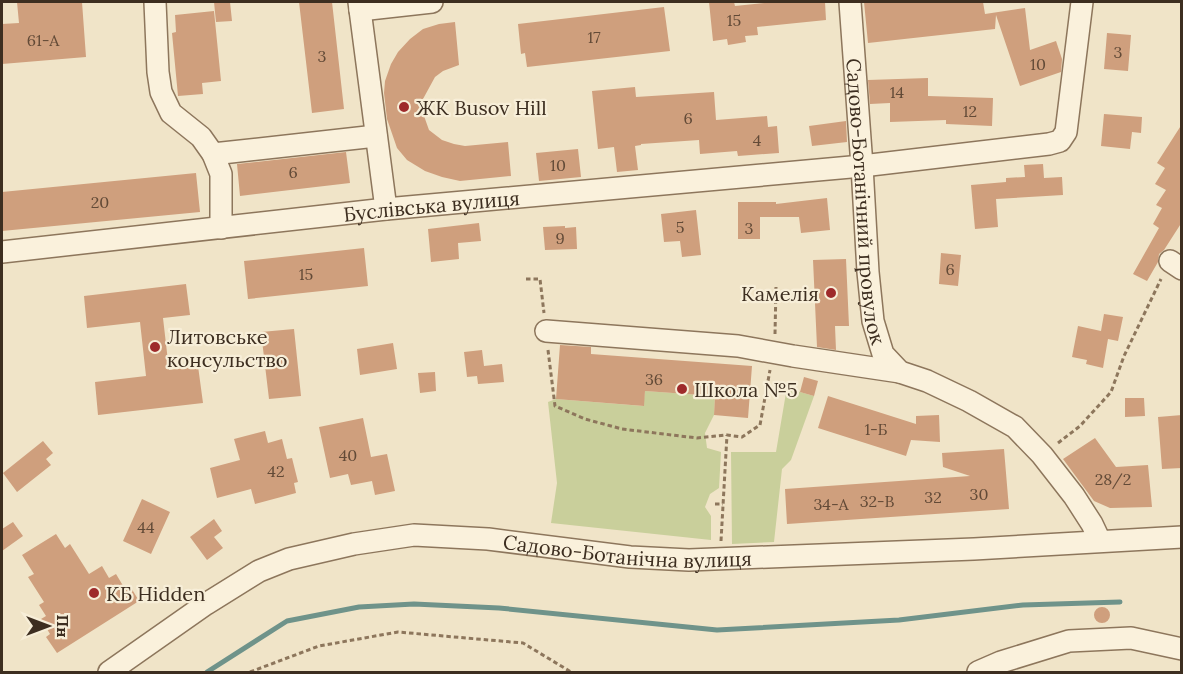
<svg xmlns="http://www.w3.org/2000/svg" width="1183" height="674" font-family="Lora,serif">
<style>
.green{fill:#c9cf9b}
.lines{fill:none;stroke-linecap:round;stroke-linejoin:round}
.stream{stroke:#6f938a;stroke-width:5}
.building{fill:#cf9f7d}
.minor-casing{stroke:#8d765c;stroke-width:24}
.path{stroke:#8d765c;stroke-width:3;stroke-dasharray:4.5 3;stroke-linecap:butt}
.minor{stroke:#faf1dc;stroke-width:21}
.poi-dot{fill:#9e2a2b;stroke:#f7eed8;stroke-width:2}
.labels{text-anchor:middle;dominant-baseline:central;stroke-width:4.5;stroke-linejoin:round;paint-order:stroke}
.number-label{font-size:16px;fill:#624a37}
.poi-label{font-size:20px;fill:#3d2e20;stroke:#f7eed8;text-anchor:start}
.street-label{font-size:20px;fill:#3d2e20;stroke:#f7eed8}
</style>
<rect width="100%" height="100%" fill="#f0e4c8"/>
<path class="green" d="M787,387L800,392L814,396L791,460L782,469L774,542L732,544L731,452H776Z
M645,391L715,396L714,415L705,433L707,448L721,452L719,488L710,494L705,507L711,516V540L551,523L557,483L548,402L556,399L643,406Z"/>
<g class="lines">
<path class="stream" d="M207,672L287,621L359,607L414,604L499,608L717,630L899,620L1023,605L1120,602"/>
</g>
<path class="building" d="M17,2H82L86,57L2,64V24L19,23Z
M214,2H230L232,21L216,22Z
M299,2H332L344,109L312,113Z
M709,2H734L735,6L773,2H825L826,20L757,27L758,35L745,36L746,42L728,45L727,39L713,41Z
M864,2H983L985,14L1025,8L1030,50L1056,41L1062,59L1061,72L1020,86L996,15L995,29L868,43Z
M664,7L670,51L527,67L525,53L521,54L518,24Z
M214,11L221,81L202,83L203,94L178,96L172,33L176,32L175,15Z
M455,22L459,65L443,71L435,77L423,99L424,116L429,130L442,140L454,144L465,146L508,142L511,176L460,181L442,177L425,171L407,160L397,148L387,119L384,93L385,81L391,64L398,52L410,39L423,29L439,24Z
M1107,33L1131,35L1128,71L1104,69Z
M928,78V96L993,98L992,126L946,124V120L890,122V103L870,104L868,80Z
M635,87L636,97L714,92L716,120L767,116L768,127L777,126L779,153L738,156L737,151L700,154L699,140L641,144V145L635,146L638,170L617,172L614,147L598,149L592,91Z
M1104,114L1142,117L1141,133L1132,132L1130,149L1101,146Z
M846,121L847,142L812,146L809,126Z
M1182,124V222L1164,250L1159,254L1158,262L1147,281L1133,274L1159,228L1153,224L1162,208L1156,205L1166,190L1155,184L1165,168L1157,163Z
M578,149L581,177L539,181L536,153Z
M346,152L350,183L240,196L237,164Z
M1043,164L1044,178L1062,177L1063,195L996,199L998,227L975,229L971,185L1006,182V178L1025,177L1024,165Z
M196,173L200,212L2,231V192Z
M827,198L830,230L801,233L799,217H760V239H738V202H776V204Z
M696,210L701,255L682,257L680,241L664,242L661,214Z
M479,223L481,241L458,243L459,259L431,262L428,229Z
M565,226V228L576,227L577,249L545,250L543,227Z
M364,248L368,286L248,299L244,261Z
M941,253L961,255L958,286L939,284Z
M846,259L849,326H835L836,350L817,347L813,260Z
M186,284L190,315L163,318L169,370L198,366L203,403L98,415L95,382L146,376L140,322L87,328L84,296Z
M1104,314L1123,317L1118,341L1108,339L1103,368L1086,364L1087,360L1072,357L1078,326L1101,331Z
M294,329L301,396L269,399L261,332Z
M393,343L397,369L360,375L357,349Z
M560,345L591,347V354L752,366L748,418L714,415L715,396L645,391L644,406L556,399Z
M482,350L484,366L502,364L504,382L478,384L477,376L467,377L464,352Z
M435,372L436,391L420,393L418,373Z
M804,377L818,381L814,396L800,392Z
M828,396L916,424V416L939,415L940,442L911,440L906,456L818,428Z
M1125,398H1144L1145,416L1125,417Z
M1182,415V468L1162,469L1158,417Z
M363,418L371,457L387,454L395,491L375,495L372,481L351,485L348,474L330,478L319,427Z
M265,431L268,443L282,439L287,459L292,458L298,482L294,483L296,493L255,504L251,489L217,498L210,468L240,460L234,439Z
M1095,438L1116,467L1148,465L1152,507L1110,508L1094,501L1063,459Z
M43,441L53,453L46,459L51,465L17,492L3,473Z
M1004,449L1009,509L787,524L785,489L970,476L943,467L942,453Z
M142,499L170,512L151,554L123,541Z
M214,519L222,531L214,537L223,548L207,560L190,537Z
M13,522L23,536L2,551V529Z
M56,534L65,548L70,544L89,574L102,566L109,578L116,574L125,589L130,586L139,601L57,653L46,637L50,634L41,619L46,616L39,605L44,602L28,577L34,574L22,555Z
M1094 615a8 8 0 1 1 16 0a8 8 0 1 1-16 0Z"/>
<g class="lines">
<defs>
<g id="minor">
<path d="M155,2L158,72L161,92L171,113L201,137L213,154L221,174V228"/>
<path d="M359,2L386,209"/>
<path id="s1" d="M850,2L862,166L868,272L873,321L883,354L900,372L927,381L969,401L1015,427L1042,455L1074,496L1092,524L1100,541"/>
<path d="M360,10L432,2"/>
<path d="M213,154L376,136"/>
<path id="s2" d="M2,252L386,209L862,166L1049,144L1060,141L1066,132L1082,2"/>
<path d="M1170,261L1182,269"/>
<path d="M546,331L738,346L793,356L900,372"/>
<path id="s3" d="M109,672L206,604L259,571L289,559L354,544L414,535L488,539L630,557L689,560L974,549L1182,537"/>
<path d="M978,672L1001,662L1069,641L1131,638L1182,649"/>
</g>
</defs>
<use href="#minor" class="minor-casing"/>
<path class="path" d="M526,279H540L544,313
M775,334L776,287
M548,350L555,406L585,419L622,429L697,438L727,435L742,437L760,425L770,370
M1058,443L1080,426L1111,392L1124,356L1161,279
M715,504H723
M721,541L727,435
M250,672L319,646L398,632L523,643L571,672"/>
<use href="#minor" class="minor"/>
</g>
<g class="poi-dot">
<circle cx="404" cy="107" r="6"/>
<circle cx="831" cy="293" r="6"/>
<circle cx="155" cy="347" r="6"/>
<circle cx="682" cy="389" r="6"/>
<circle cx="94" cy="593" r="6"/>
</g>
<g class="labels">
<g class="number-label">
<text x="734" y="20">15</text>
<text x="594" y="37">17</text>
<text x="43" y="40">61-А</text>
<text x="1118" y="52">3</text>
<text x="322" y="56">3</text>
<text x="1038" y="64">10</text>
<text x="897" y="92">14</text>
<text x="970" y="111">12</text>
<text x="688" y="118">6</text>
<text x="757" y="140">4</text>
<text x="558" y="165">10</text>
<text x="293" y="172">6</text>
<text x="100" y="202">20</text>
<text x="680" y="227">5</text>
<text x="749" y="228">3</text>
<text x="560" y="238">9</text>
<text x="950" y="269">6</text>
<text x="306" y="274">15</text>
<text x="654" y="379">36</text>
<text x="876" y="429">1-Б</text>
<text x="348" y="455">40</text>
<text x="276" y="471">42</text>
<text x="1113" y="479">28/2</text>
<text x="979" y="494">30</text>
<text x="933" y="497">32</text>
<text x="877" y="501">32-В</text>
<text x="831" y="504">34-А</text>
<text x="146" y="527">44</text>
</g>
<g class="poi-label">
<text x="416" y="107">ЖК Busov Hill</text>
<text x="819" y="293" text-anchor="end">Камелія</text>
<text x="167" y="336">Литовське<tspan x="167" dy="23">консульство</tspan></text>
<text x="694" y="389">Школа №5</text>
<text x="106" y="593">КБ Hidden</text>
</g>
<g class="street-label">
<text stroke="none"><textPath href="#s1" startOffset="200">Садово-Ботанічний провулок</textPath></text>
<text stroke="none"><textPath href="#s2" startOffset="432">Буслівська вулиця</textPath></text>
<text stroke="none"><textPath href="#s3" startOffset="555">Садово-Ботанічна вулиця</textPath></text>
</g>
</g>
<rect width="1183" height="674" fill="none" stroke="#3d2e20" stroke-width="6"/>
<g transform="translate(48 626) rotate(90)" stroke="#f7eed8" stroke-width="4.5" paint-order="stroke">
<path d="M0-4.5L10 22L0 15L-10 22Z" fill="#3d2e20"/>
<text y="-9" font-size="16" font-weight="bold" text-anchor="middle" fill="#3d2e20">Пн</text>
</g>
</svg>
